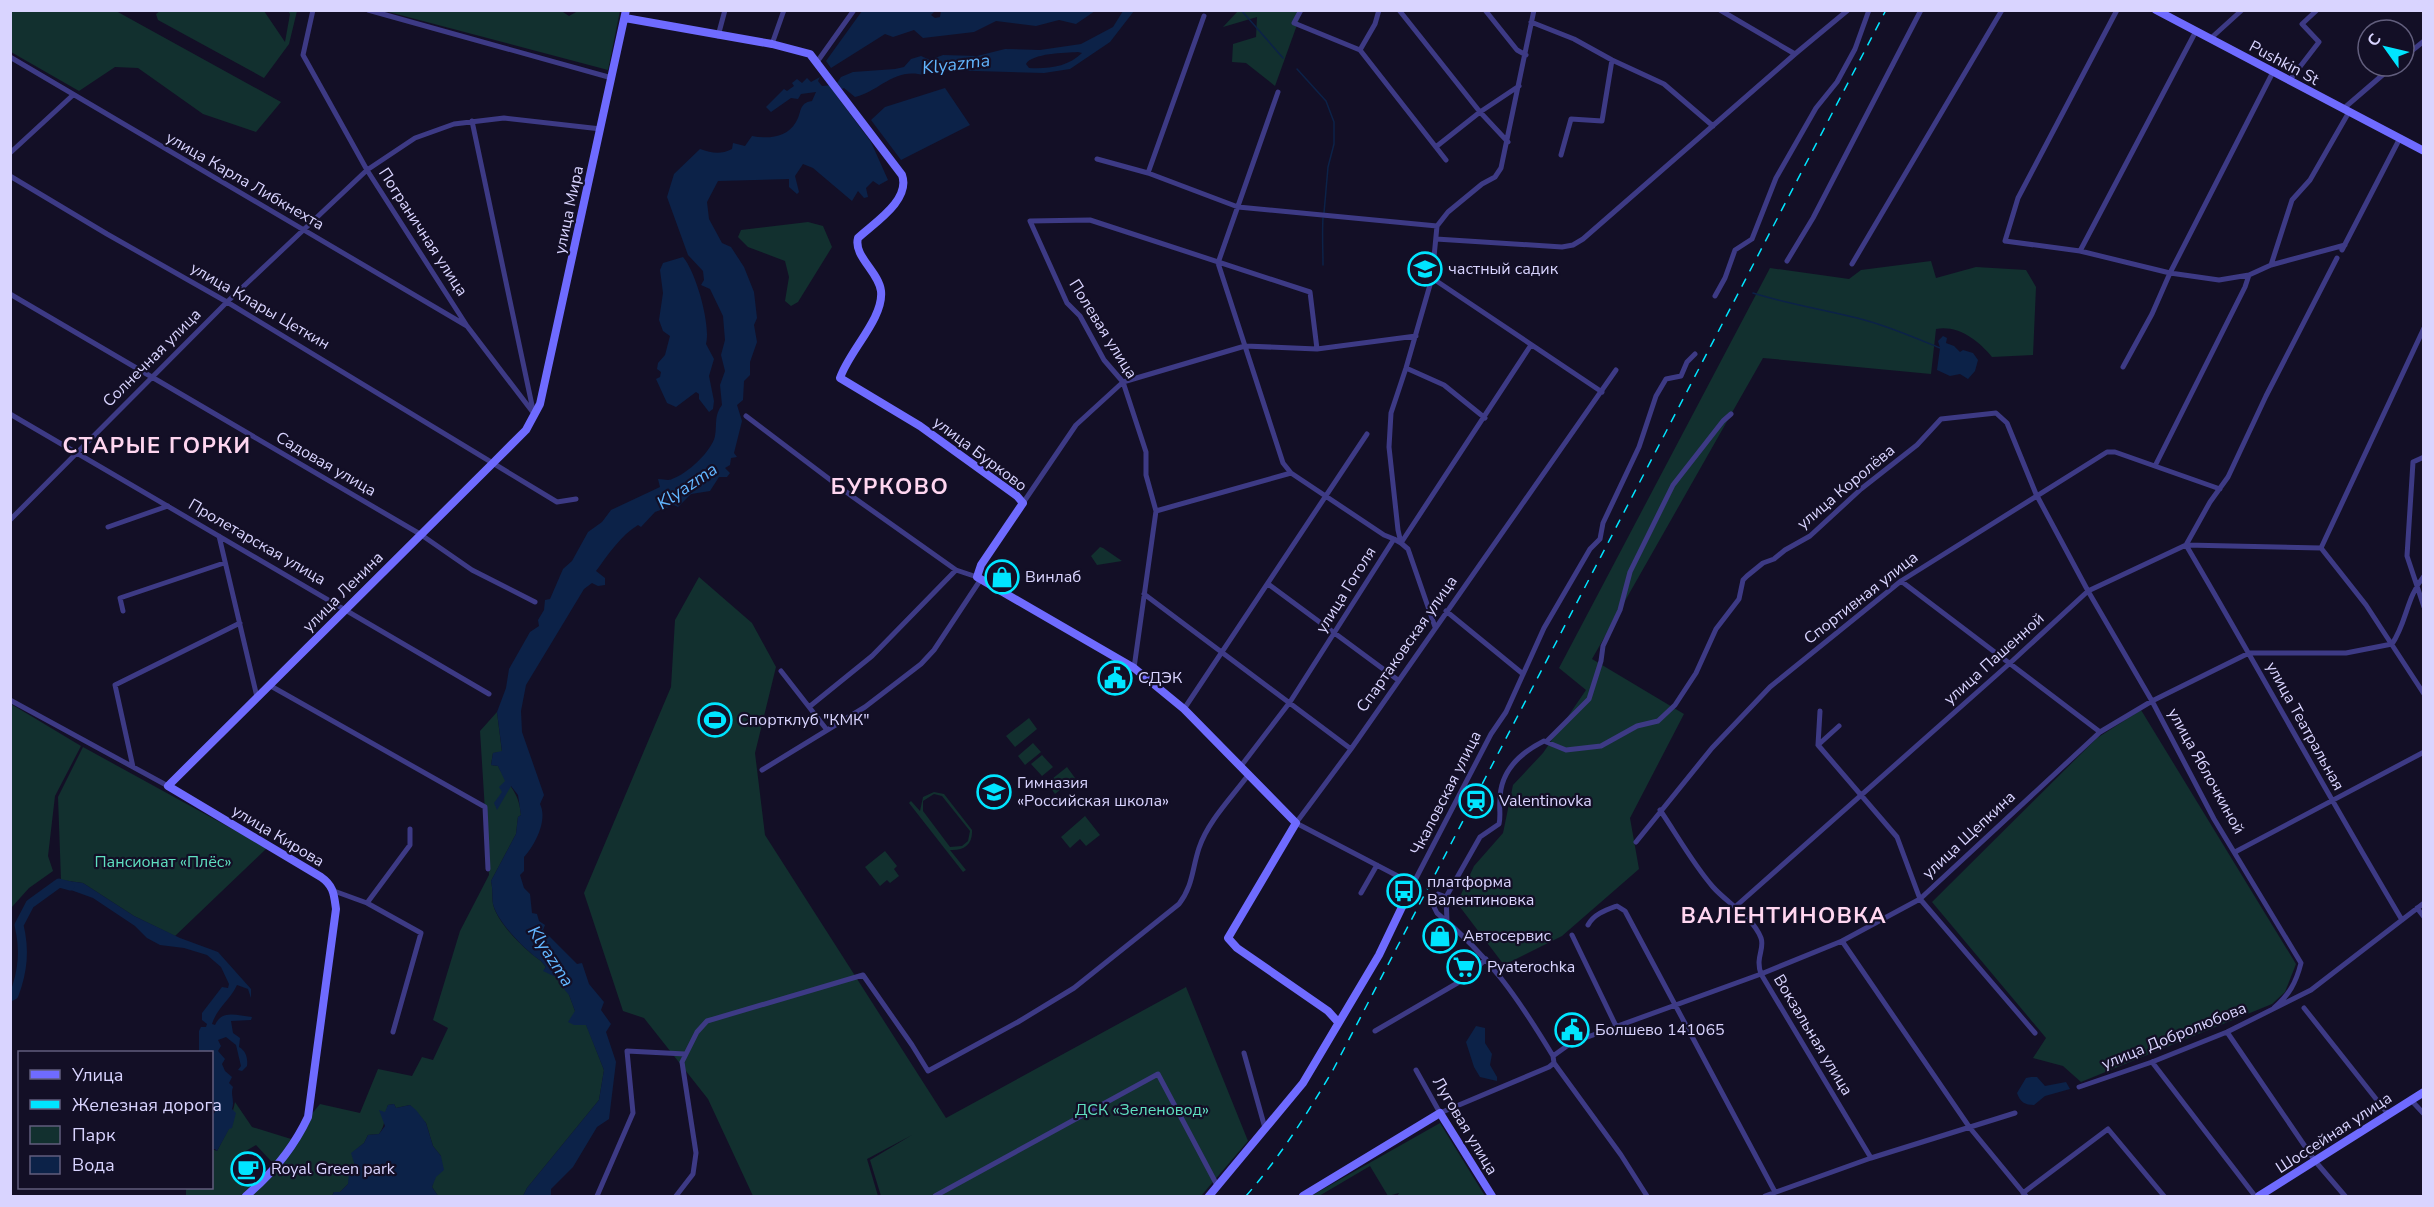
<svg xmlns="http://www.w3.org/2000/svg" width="2434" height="1207" font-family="'Nunito Sans',sans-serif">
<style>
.green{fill:#12302f;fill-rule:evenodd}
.water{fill:#0c2248;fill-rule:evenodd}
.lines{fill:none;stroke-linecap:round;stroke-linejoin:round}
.stream{stroke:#0c2248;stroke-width:1.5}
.river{stroke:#0c2248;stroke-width:9}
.street{stroke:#3d3a85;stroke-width:5}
.secondary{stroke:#6f6bff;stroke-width:8}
.rail{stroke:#00e5ff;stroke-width:1.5;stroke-dasharray:9 8;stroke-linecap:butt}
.labels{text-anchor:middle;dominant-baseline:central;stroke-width:4.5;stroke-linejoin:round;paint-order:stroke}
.street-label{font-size:16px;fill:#d9d4ff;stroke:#130f26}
.poi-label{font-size:16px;fill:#d9d4ff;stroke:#130f26;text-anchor:start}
.park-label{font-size:16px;fill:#5fe0c0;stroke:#130f26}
.water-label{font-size:18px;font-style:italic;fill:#62b6ff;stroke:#130f26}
.district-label{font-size:22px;font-weight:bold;letter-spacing:1.5px;fill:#ffd6f0;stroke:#130f26}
</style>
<rect width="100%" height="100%" fill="#130f26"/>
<path class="green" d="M11,10L116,11L281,102L256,132L203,114L138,68L115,67L79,91L11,52Z
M560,10L569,16L578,11H620L608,70L385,11Z
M160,11H264L285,42L290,14L288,11H297L289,44L264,78L158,20L156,14Z
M1238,11H1302L1275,86L1246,63L1232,62L1233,44L1256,37L1257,17L1223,27Z
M808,222L823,226L832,247L798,302L791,306L785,301L789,277L785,261L748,247L738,237L741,230Z
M1931,261L1936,278L1976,267L2026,270L2036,287L2033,355L1992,357C1978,340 1958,325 1936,329L1931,374L1763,358L1592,659L1684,714L1630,818L1639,869L1562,936L1504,965L1457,903L1474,866L1503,833L1513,785L1543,753L1586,690L1559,668L1770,268L1849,279L1861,270Z
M1100,547L1103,548L1122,561L1097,565L1091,556Z
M699,577L752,623L776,667L755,753L765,835L946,1118L1186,987L1248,1141L1201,1196H881L870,1160L912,1135L867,1159L878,1196H753L708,1099L644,1018L623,1011L584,893L671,687L675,620Z
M11,704L81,746L55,796L48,856L53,871L29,888L11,908Z
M2141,710L2296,964L2285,992L2272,1004L2081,1082L2063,1066L2033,1058L2046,1038L1932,902L2097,738Z
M497,712L502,752L493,753L491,765L498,766C508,786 519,791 521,815L518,817L516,834L491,881C493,889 492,897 493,904C497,923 525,950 541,961L546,967L544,970L564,981L575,1011L574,1025L586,1024L604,1070L599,1100L527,1188L523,1196H438L432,1187L441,1156L433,1146L426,1123L410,1105L396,1108L394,1104L388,1105C384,1116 386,1125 379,1134L368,1135L364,1143L352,1153L356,1169L348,1184L340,1192H334L332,1196H186V1188H212V1149L217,1151L229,1128L235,1102L252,1127L291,1139L320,1104L360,1113L378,1069L412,1076L422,1057L433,1060L448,1028L433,1020L460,931L489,875L480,731ZM256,1145L271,1161V1167L251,1188L247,1183L245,1185L236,1175L248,1159L244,1152Z
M1029,718L1037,729L1015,747L1006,736Z
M1033,743L1041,752L1025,765L1018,756Z
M83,747L267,848L175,936L134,916L83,883L61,880L58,797Z
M1042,755L1053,767L1042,776L1031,764Z
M1067,767L1075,778L1055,794L1047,783Z
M934,792L944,794L972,830C973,845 963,851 950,850L966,870L963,872L909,803L911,801L920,811L923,797ZM934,794L942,796L970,831L968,841L962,846L950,847L923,811V801Z
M1085,816L1100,835L1086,846L1080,839L1070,848L1061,837Z
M885,851L897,866L894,869L899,876L890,883L887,880L880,886L865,867Z
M1440,1123L1485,1196H1397L1399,1193L1388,1196L1370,1166L1319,1196H1311Z"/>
<path class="water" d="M941,11V10L1095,11L1076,24L1059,20L1036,26L996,21L974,32L923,38L914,30L893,37L885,34L831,68L826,61L862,11H935L931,15L935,18L940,17Z
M1123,11H1134L1110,42L1070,69L1044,73L942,70L932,71L924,75C894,67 880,91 855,97L844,88L842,89L837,83L841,77L853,72L895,69L904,67L911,59L921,56L930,60L943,55L977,56L1005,49L1040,50L1081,44L1113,27ZM1078,52L1082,53C1068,67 1048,69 1029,68L1026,64C1032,53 1065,53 1078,52Z
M820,77L818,81L822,86L833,85L836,95L871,142L888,180L879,185L873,181L866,188L868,197L864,198L858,191L852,201L813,168L803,164L795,176L799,192L797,194L789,187V179L718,181L707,202L709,219L722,243L731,247L744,267L754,292L757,318L754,325L757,342L750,362V375L744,381L743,400L737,405L742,421L734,453L737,457L731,458L730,465L725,468L730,473L727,477H719L710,491L691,494L678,507L674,505L655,512L641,527L638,525C620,536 608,555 596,571L605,578V585L598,586L592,583L584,589L526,685L521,711L522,732L544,795L540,804C548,820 535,845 524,857V871L520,875L524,888L530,894L532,913L537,914L539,921L545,925L543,930L577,964L582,963L589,984L604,1002L601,1010L611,1024L606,1032L616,1062L609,1119L597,1127L573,1167L551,1189V1196H523L527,1188L599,1100L604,1070L586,1025H574L568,1022L575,1011L569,995L564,989V981L543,971L546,967L541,961C525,950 498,923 493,904C492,897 493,889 491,881L516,834L518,817L521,815L518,795L511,786L497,810L494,803L502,792L499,787L505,781L498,766L491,765L493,753L502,751L497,712L506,688L509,669L530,632L539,626L538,620L544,610L545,600L550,599L563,569L572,561L588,532L602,522L611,510L660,487L658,479C663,479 669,481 672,479C687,474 712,451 715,436C717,424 714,415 722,405L720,385L725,371L721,355L725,340L723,316L710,289L701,285L704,280L703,271L688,255L667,197L674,174L700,149C712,153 720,155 732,149L733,143L745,146L752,136C768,139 787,138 796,122C802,113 798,103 812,101L816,92L801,94L798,99L791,98L771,112L766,107L784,89L787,91L794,86L792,83L797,79L802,83L807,78L811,82Z
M945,88L970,125L901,160L871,120L885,107Z
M683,257C696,272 711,325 706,344L714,359L709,376L714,401L713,409L709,412L699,399V394L696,392L676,407L667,403L656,379L660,377L661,372L657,369L658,363L665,355L670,336L663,331L659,320L663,293L660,270L663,263Z
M1943,336L1947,338L1946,343L1954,346L1960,352L1963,350L1973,353L1978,360L1975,371L1968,379L1960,374L1950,376L1937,370L1940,348L1938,341Z
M61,880L83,883L134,916L180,938L218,952L251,989V998L248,989L237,985C230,1000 217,1008 212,1024L215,1025C222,1009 237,1016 252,1017L251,1020L231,1021L233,1033L240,1038L239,1047C246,1051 248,1058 247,1066L242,1071L238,1070L241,1066L236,1045L226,1037L218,1040L221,1046L218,1051L225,1059L222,1064L225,1071L232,1077L229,1083L233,1087C230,1094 235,1101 232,1109L236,1113L232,1128L229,1129L217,1151L215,1149H212V1116L215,1112L212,1092V1052H199V1031L201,1027H206L207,1024L202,1020V1013L222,987L228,988L229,984L221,967L207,955L184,948L160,945L147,938L135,926L93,898L57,885Z
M1476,1026L1485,1028V1043L1492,1054L1490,1065L1497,1077V1081L1480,1077L1474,1067L1466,1042Z
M2031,1077H2037L2045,1086L2066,1082L2070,1089L2045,1096L2034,1105C2025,1105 2020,1102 2017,1093L2026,1078Z
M394,1104L396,1108L410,1105L416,1110L426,1123L433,1146L441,1156L444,1170L436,1177L432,1187L438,1196H332L334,1192H340L348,1184L349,1171L356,1169L351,1153L364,1143L368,1135L379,1134L385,1126L379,1110L385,1112L388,1105Z"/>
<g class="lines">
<path class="stream" d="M1241,10L1283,58
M1297,69L1326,101L1334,122V144L1328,167L1324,213
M1323,265C1323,250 1322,234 1323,218
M1753,293C1787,304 1822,309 1857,318C1886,325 1913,337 1940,348"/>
<path class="river" d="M10,997L14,995C23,971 25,950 19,925L30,904L59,883L70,886"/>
<path class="street" d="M313,10L303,55L367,170L467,326L535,415
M368,10L612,78
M1301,10L1294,23L1360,50L1446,160
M1399,10L1480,112L1508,142
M1485,10L1517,50L1526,55
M1720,10L1795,54
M2117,10L2018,198L2005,241L2080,251L2170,273L2219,280L2249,275L2271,265L2345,245
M1531,22L1574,39L1612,60L1664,84L1713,126
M718,36L725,10
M2210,39L2242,10
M772,44L784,10
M1360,50L1375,24L1379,10
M10,57L467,326
M2404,57L2424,41
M817,62L854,10
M2289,81L2319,42L2302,24L2317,10
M2343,109L2393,66
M472,121L533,410
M1437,146L1480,112L1519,86
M10,153L73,95
M1561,155L1571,119L1602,121L1612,60
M1097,159L1148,173L1238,207L1437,226
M1148,173L1204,16
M10,176L107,234L227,302L557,502L576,499
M1436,239L1562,247L1573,245L1583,239L1795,54L1848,10
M2342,250L2400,138
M2080,251L2196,31
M2337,258L2266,396L2228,477L2210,502L2186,545C2259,669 2328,796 2402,920
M1787,261L1813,218L1921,10
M1218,263L1283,463L1291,473L1384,535L1394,539
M1218,263L1278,92
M1852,264L2002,10
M2271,265L2292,200L2310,180L2349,112
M1432,278L1602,392
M10,294L420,534L472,570L535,602
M1715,296L1725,278L1735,250L1752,239L1776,178L1816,108L1837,82L1855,49L1869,10
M2123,367L2152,314L2170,273L2273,72
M1406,368L1444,385L1485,418
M1616,370L1351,749L1296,823L1413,884L1491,734L1506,712L1544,628L1590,549L1600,539L1603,523L1639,447L1656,396L1666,379L1681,376L1687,362L1695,354
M10,414L489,694
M746,416L853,497L956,570L977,577
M2424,457L2413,462L2407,556L2424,607
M2155,466L2245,287L2249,275
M1023,503L1076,425L1123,382L1245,346L1317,349L1416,336
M1156,511L1291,473
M10,520L227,302L367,170L415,138L454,124L504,118L601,129
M108,527L168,506
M219,536L257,697
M2321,548L2424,328
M2321,548L2366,605L2424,694
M1901,581L2100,732
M1268,584L1398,680
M1144,594L1351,749
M123,611L120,598L224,563
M1446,611L1523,674
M1435,627L1408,549L1401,543L1398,530L1389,447L1391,413L1406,368L1432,278L1437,226L1448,212L1482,184L1495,177L1501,168L1534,10
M2392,644C2407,622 2406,598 2424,576
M1134,668L1156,511L1146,475V452L1123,382L1104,360L1080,316L1067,303L1030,221L1090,220L1310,292L1317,349
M781,671L827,730
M269,685L485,807L488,869
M10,700L168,786
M809,707L872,656L956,570
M1184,709L1367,434
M1839,726L1818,745L1897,837L1920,899L2035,1033
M1547,741L1589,699L1601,661L1603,646L1620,610L1630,572L1673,485L1723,421L1731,414
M1818,745L1820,711
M1241,766L1290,702L1394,539L1401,543L1531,345
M133,767L115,685L240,623
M762,770L865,707L921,664L934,650L981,579
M1660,810C1677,835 1693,864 1713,887C1727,903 1753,917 1761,938C1765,949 1755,957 1761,974L1871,1158
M1636,842L1712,748L1770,687L1901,581L2107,452H2115L2220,489
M2235,852L2424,752
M334,891L367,903L421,933L393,1032
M1361,893L1377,865
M1446,897L1480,837L1499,824C1501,816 1499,809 1500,800C1500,772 1520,753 1544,741L1566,750L1601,746L1637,726L1658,721L1675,705L1696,673L1716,629L1739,599L1743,580L1747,576L1763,563L1774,559L1785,550L1810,536L1861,489L1917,445L1941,419L1996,413L2007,423L2036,494L2088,591L2152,701L2214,819L2301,963C2296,983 2289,995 2274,1008
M367,903L410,845V829
M1735,907L2009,664L2088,591L2186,545L2321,548
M2417,908L2424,917
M1447,922L1446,897L1438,894L1434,907L1437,913C1490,957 1518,998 1553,1056L1554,1063L1621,1155L1647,1196
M1588,925C1594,914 1606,910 1617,906L1625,911L1775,1192
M1572,935L1616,1026
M1842,941L1970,1128L2026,1196
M2304,1008L2388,1114
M1375,1031L1466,978L1486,959
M2227,1032L2315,1161L2345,1196
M1244,1053L1265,1128
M1553,1056L1571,1043L1761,974L1842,941L1920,899L2100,732L2152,701L2249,653H2346L2392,644
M2152,1062L2255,1196
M1416,1070L1440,1113L1549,1067L1554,1063
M2079,1087L2152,1062L2227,1032L2311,990L2424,903
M2411,1100L2424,1114
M2023,1193L2108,1129L2164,1196
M597,1196L633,1113L627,1051L685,1054
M676,1196L693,1174L696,1153L682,1062L697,1032L707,1021L863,975L912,1045L928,1071L1018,1022L1074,988L1179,904C1193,886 1192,869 1199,848C1208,821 1232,797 1249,774
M935,1196L1158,1074L1218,1187
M1765,1196L1871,1158L2015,1113"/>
<path class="secondary" d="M2156,10L2424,151
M625,18L772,44L810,54L902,175C911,200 874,223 858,238C853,256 879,272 881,291C884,318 849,351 840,378L920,426L1017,496L1023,503L981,565L977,577L1134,668L1184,709L1296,823L1228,938L1237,948L1328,1011L1338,1022
M246,1196C273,1173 293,1149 308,1117L336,909C334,895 334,886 321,877L168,786L494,462L526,430L540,404L626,10
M1209,1196L1303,1083L1379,955L1413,884
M1303,1196L1440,1113L1492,1196
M2259,1196L2424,1092"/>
<path class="rail" d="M1246,1196C1280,1157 1307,1114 1333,1070L1886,10"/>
</g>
<defs>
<symbol id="school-ring" viewBox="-11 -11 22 22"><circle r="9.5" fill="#130f26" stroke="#00e5ff" stroke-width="1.5"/><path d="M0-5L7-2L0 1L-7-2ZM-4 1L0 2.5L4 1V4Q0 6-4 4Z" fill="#00e5ff"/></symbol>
<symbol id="shop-ring" viewBox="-11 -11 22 22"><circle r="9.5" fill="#130f26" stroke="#00e5ff" stroke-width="1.5"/><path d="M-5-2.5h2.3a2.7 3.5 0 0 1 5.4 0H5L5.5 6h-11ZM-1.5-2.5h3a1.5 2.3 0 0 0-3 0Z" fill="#00e5ff"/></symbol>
<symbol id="civic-ring" viewBox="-11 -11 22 22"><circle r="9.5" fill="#130f26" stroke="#00e5ff" stroke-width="1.5"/><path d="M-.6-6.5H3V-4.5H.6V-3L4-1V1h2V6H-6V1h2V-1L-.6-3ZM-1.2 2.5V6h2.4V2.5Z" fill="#00e5ff"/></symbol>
<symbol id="stadium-ring" viewBox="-11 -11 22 22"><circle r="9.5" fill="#130f26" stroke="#00e5ff" stroke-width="1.5"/><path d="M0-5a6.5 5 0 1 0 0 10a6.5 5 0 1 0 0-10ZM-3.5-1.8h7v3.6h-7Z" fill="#00e5ff"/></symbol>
<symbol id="station-ring" viewBox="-11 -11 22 22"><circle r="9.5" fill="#130f26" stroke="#00e5ff" stroke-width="1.5"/><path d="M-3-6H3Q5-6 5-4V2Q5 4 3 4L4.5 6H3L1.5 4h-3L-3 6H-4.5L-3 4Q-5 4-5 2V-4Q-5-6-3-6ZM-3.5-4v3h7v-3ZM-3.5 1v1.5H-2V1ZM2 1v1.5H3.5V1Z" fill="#00e5ff"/></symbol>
<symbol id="bus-ring" viewBox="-11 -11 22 22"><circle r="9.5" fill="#130f26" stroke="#00e5ff" stroke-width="1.5"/><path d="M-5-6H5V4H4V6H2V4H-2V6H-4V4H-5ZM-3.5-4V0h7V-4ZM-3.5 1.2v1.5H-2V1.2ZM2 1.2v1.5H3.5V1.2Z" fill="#00e5ff"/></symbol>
<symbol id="supermarket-ring" viewBox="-11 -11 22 22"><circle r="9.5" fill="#130f26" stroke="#00e5ff" stroke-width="1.5"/><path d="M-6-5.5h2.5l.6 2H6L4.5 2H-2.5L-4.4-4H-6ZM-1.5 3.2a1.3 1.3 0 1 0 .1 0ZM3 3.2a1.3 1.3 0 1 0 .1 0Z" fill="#00e5ff"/></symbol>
<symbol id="cafe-ring" viewBox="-11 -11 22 22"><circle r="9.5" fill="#130f26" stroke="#00e5ff" stroke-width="1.5"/><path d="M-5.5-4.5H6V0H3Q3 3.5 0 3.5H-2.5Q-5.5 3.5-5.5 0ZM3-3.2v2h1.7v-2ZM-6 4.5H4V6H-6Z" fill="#00e5ff"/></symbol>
</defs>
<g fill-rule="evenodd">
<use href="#school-ring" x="1406" y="250" width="38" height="38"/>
<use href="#shop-ring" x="983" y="558" width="38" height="38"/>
<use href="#civic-ring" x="1096" y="659" width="38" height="38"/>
<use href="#stadium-ring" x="696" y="701" width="38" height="38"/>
<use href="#school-ring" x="975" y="773" width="38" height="38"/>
<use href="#station-ring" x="1457" y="782" width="38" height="38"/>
<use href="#bus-ring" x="1385" y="872" width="38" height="38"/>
<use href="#shop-ring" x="1421" y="917" width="38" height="38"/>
<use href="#supermarket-ring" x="1445" y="948" width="38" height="38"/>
<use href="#civic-ring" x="1553" y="1011" width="38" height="38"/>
<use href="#cafe-ring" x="229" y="1150" width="38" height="38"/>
</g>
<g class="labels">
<g class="street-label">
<text transform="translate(2284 63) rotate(28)">Pushkin St</text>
<text transform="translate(245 181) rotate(30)">улица Карла Либкнехта</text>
<text transform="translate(569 210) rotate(-78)">улица Мира</text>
<text transform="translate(423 232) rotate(57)">Пограничная улица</text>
<text transform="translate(260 306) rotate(30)">улица Клары Цеткин</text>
<text transform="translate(1103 329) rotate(58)">Полевая улица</text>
<text transform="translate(152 358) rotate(-45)">Солнечная улица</text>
<text transform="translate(980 454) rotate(37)">улица Бурково</text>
<text transform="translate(326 464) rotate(30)">Садовая улица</text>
<text transform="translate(1846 487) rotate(-40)">улица Королёва</text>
<text transform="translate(257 542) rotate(30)">Пролетарская улица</text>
<text transform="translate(1346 590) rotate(-58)">улица Гоголя</text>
<text transform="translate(343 592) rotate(-45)">улица Ленина</text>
<text transform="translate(1861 598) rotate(-38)">Спортивная улица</text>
<text transform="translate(1407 644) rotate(-55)">Спартаковская улица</text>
<text transform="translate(1994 659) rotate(-42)">улица Пашенной</text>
<text transform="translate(2305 726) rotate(61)">улица Театральная</text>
<text transform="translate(2206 771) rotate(61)">улица Яблочкиной</text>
<text transform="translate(1446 793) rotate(-63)">Чкаловская улица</text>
<text transform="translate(1969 835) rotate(-43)">улица Щепкина</text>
<text transform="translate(278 836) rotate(31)">улица Кирова</text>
<text transform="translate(1813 1035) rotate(59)">Вокзальная улица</text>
<text transform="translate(2174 1036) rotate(-22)">улица Добролюбова</text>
<text transform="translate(1465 1126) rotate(59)">Луговая улица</text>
<text transform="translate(2334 1133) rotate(-33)">Шоссейная улица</text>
</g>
<g class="poi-label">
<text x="1448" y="269">частный садик</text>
<text x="1025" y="577">Винлаб</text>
<text x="1138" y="678">СДЭК</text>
<text x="738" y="720">Спортклуб "КМК"</text>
<text x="1017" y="783">Гимназия<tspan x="1017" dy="18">«Российская школа»</tspan></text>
<text x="1499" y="801">Valentinovka</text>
<text x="1427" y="882">платформа<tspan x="1427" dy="18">Валентиновка</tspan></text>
<text x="1463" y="936">Автосервис</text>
<text x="1487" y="967">Pyaterochka</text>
<text x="1595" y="1030">Болшево 141065</text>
<text x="271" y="1169">Royal Green park</text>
</g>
<g class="park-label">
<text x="163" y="862">Пансионат «Плёс»</text>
<text x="1142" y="1110">ДСК «Зеленовод»</text>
</g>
<g class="water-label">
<text transform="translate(956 64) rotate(-7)">Klyazma</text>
<text transform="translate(687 486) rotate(-34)">Klyazma</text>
<text transform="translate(551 956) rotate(57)">Klyazma</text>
</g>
<g class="district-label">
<text x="157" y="446">СТАРЫЕ ГОРКИ</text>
<text x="890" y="487">БУРКОВО</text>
<text x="1784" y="916">ВАЛЕНТИНОВКА</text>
</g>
</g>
<rect width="2434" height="1207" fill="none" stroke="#d9d4ff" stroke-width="24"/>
<rect x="18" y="1051" width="195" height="138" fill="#130f26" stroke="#625e7d" stroke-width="1.5"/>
<rect x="30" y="1070" width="30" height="9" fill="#6f6bff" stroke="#625e7d" stroke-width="1.5"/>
<text x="72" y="1081" font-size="18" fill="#d9d4ff">Улица</text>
<rect x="30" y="1100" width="30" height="9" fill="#00e5ff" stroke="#625e7d" stroke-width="1.5"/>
<text x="72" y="1111" font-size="18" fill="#d9d4ff">Железная дорога</text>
<rect x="30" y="1126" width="30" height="18" fill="#12302f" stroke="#625e7d" stroke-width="1.5"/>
<text x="72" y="1141" font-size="18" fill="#d9d4ff">Парк</text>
<rect x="30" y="1156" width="30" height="18" fill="#0c2248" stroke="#625e7d" stroke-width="1.5"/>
<text x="72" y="1171" font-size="18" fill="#d9d4ff">Вода</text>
<g transform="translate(2386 48) rotate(304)"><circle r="28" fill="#130f26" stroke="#625e7d" stroke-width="1.5"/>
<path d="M0-4.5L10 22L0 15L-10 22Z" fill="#00e5ff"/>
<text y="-9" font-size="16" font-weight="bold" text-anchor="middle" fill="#d9d4ff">С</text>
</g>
</svg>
